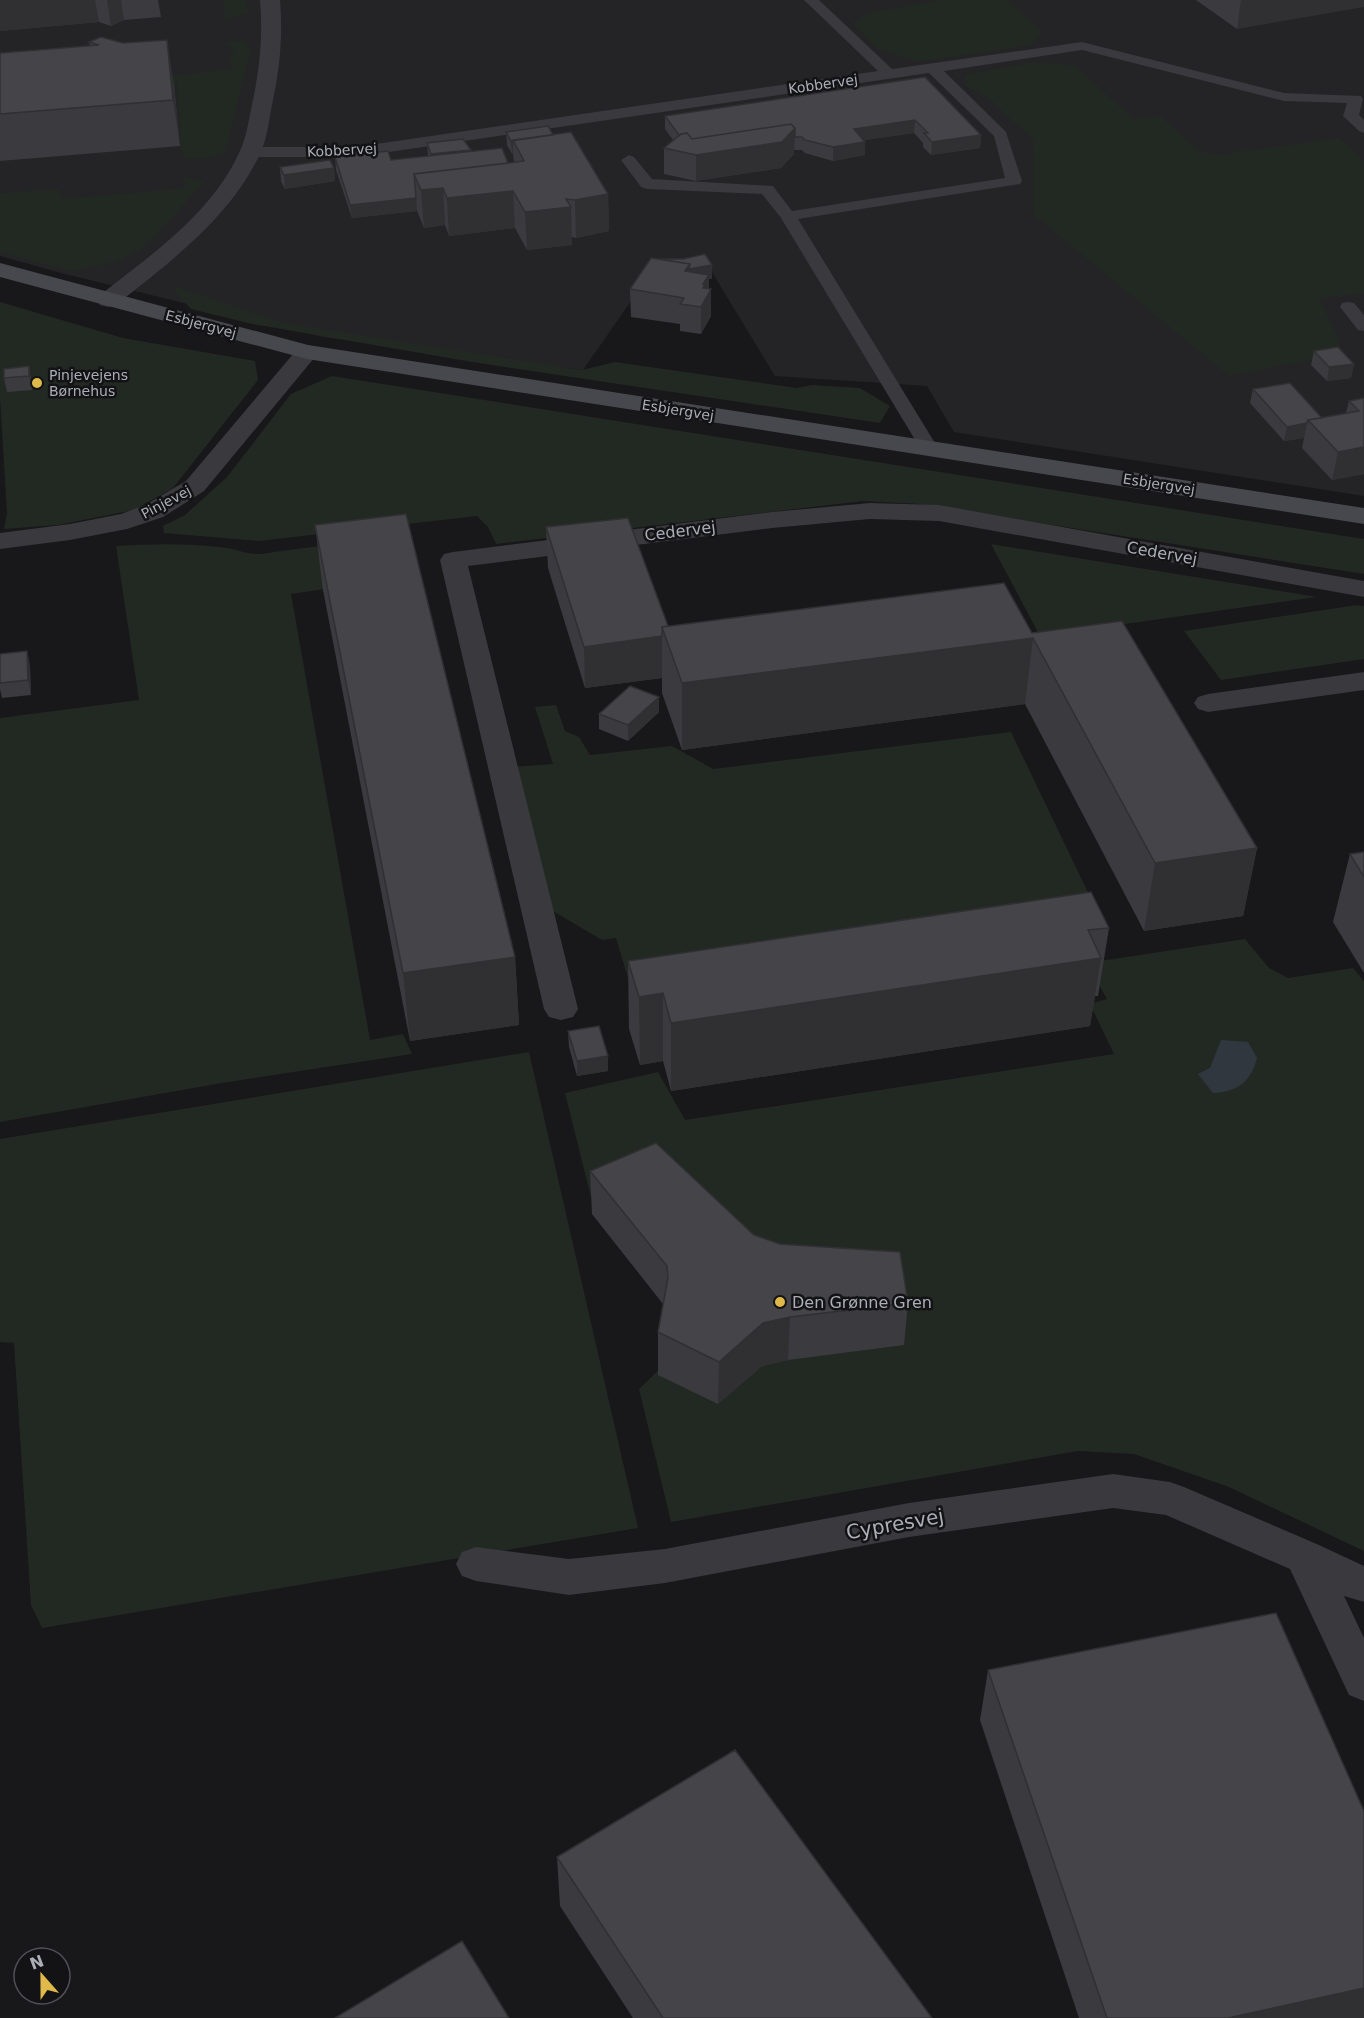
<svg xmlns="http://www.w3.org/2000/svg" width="1364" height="2018" font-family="'DejaVu Sans',sans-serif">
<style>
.built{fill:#242426}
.green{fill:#222923}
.water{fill:#31373e}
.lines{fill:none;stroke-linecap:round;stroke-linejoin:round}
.service{fill:#39393e;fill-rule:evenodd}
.minor{fill:#39393e;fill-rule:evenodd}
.tertiary{fill:#39393e;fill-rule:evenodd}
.secondary{fill:#47484e;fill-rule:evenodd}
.wall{fill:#3b3b3f}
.shaded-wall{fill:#303033}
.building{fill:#454549;stroke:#303033;stroke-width:1.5}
.poi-dot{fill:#dfb94a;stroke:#131214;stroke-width:2}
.labels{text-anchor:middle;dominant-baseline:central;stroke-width:5;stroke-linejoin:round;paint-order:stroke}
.far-street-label{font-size:14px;fill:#abaeb8;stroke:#131214}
.far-poi-label{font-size:14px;fill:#abaeb8;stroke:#131214;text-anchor:start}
.street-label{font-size:16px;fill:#abaeb8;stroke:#131214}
.poi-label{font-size:16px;fill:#abaeb8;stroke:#131214;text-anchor:start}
.near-street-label{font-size:20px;fill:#abaeb8;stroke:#131214}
</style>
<rect width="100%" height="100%" fill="#181719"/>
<path class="built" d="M0,0H1364V496L954,432L927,386L775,376L707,264L652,271L583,370L323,337L61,273L0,256Z"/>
<path class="green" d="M223,0H246L249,13L225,19Z
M941,0H1008L1041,31L1032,45L918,62L877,48L853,23L868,13Z
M241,40L251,47L225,152L210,158H185L181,148L177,83L159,84L156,77L233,69L229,57L234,55L226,42Z
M1034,62L1075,65L1133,119L1161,116L1198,151L1216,155L1340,138L1364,161V293L1319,298L1338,337V355L1229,376L1034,215L1033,140L987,97L967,87L965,75Z
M184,177L204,182L145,247L115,262L70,271L0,252V193L58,189L62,199L185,188Z
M174,286L284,323L582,370L615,362L797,388L812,385L860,388L890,406L880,423L472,362L252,324L191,309L176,293Z
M0,302L123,338L255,361L258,380L173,488L134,510L58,525L4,529L7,513L0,398Z
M332,376L1364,539V574L919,504L864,501L496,544L488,527L477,516L259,541L164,533L163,526L185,515L227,477L291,394Z
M406,535L412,576L291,594L370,1040L403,1034L412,1054L222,1083L0,1122V718L139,700L116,546C151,544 184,543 219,547C241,549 250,558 273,552Z
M991,544L1293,593L1317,597L1040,636Z
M1357,605L1364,606V659L1221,680L1184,631Z
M556,705L565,731L579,737L590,755L672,746L713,769L1011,732L1108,934L637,1008L616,938L602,940L551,910L512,767L553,764L535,707Z
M1245,939L1269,968L1288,978L1353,968L1364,981V1551L1229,1487L1134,1454L1078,1451L671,1522L639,1389L724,1307L665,1180L591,1197L565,1093L658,1072L685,1120L1114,1054L1090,1004L1107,999L1087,963Z
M529,1052L638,1528L42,1628L31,1605L14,1343L0,1342V1139Z"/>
<path class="water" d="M1221,1040L1248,1042L1257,1058C1251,1082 1237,1092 1213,1093L1198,1074L1210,1068Z"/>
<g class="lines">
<path class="service" d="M804,0H819L892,69L1082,42L1284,93L1361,96L1363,99L1359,115L1364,120V133L1359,131L1343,116L1347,103L1284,101L1082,50L944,71L1006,132L1022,181L1020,184L798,219L938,448L935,452H923L920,448L781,218L762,194L647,189L641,187L621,160L629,155L634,157L652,179L773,186L792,211L1005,178L994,136L929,73L355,157H250L242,152L250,147H355L878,71Z
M1348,302L1354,303L1364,315V331L1358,330L1340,307L1342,303Z"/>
<path class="minor" d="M307,345L315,347L319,352L315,357L204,491L163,517L127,529L70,540L0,549V533L70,524L121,514L145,505L186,481L299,347Z
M870,503L939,505L1364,581V597L939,521L870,519L772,528L468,566L578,1009L573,1017L561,1020L549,1017L544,1009L440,560L444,554L453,552L772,512Z
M1364,672V690L1208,712L1198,709L1194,703L1198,697L1208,694Z
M1113,1474L1170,1482L1184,1487L1319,1545L1364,1566V1602L1344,1596L1364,1638V1701L1349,1695L1290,1569L1166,1515L1113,1508L909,1537L665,1583L569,1595L476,1581L462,1576L456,1564L462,1552L476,1547L569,1559L665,1549L909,1503Z"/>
<path class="tertiary" d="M260,0H280C283,34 280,67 273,100C269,118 268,137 260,154C230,218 170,262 116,305L108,307L100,305L96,300L100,295C151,255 211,214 239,153C247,137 249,117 253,100C260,66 263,34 260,0Z"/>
<path class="secondary" d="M0,263L308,345L1364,508V524L307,359L0,277Z"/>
</g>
<path class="wall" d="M0,0H158L161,17L124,20L111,26L99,22L0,31Z
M1196,0H1364L1237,29Z
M101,37L174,84L180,146L0,161V53L90,46L89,42Z
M925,77L981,135L980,148L931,155L923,147V143L914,133L864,140L865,142V155L833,161L805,153L802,150H794V154L781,168L696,181L664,174V148L673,140L665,129V116Z
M506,132L553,135L608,194L609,231L576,238L572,237V245L527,250L515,228L449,236L445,225L424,228L417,211L352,218L336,170L335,157L391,160L428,156L427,143L471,151L508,163H514L513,154H512L507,145Z
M280,167L334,168L335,181L285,189L281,181Z
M712,265V279H709V289H711V316L701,334L680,331V324L631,317L630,289Z
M1314,351L1354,364L1351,378L1327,381L1311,365Z
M29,366L31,380L32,390L7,392L4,378Z
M1253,389L1322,418L1346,413L1349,401L1364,398V474L1332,480L1302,448L1304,438L1284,441L1250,403Z
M315,525L515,957L519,1025L410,1041L323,590Z
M546,527L668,626L1032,633L1257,848L1243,916L1144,931L1025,704L682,750L662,693V678L585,688L548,568Z
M27,651L30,666L31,695L2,698L0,689V654Z
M659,712L628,741L599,729V714Z
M1364,852V973L1333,922L1350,854Z
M1109,928L1098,996H1095L1090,1026L671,1091L663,1061L640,1065L629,1029L628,961Z
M568,1031L608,1071L577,1076L569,1047Z
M590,1171L908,1303L904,1345L788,1360L762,1366L718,1404L658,1375V1332L663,1304L592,1214Z
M988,1670L1364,2018H1079L980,1720Z
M557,1857L932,2018H633L560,1906Z"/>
<path class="shaded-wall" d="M0,0H95L99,22L0,31V53Z
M107,0H121L124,20L111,26Z
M1241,0H1364V7L1237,29Z
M167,40L174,84L180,146L173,100Z
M915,120L914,133L853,142L854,129Z
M795,128L794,154L781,168L696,181V155Z
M981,135L980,148L931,155L932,142Z
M511,141H513V154H512Z
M865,142V155L833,161V147Z
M471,150V163L432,167L431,154Z
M334,168L335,181L285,189L284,175Z
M443,188L445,225L424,228L421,190Z
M513,191L515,228L449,236L447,198Z
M608,194L609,231L576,238L575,200Z
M416,198L417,211L352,218L350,205Z
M571,207L572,245L527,250L525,212Z
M690,264L712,265V279H709V294L711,289V316L701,334V307L677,285Z
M1354,364L1351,378L1327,381L1329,367Z
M29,366L31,380L32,390L29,376Z
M1307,423L1304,438L1284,441L1287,427Z
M1364,447V474L1332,480L1338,452Z
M662,636V678L585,688L584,647Z
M1033,638L1025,704L682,750V683Z
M27,651L30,666L31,695L28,680Z
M659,697V712L628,741V725Z
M1257,848L1243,916L1144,931L1155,863Z
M515,957L519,1025L410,1041L403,973Z
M1101,958L1090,1026L671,1091V1023Z
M663,993V1061L640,1065L639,997Z
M608,1056V1071L577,1076V1061Z
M790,1317L788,1360L762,1366L718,1404L719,1362L763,1323Z
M1364,1988V2018H1228Z"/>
<path class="building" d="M101,37L123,43L167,40L173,100L0,114V53L99,45L89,42Z
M925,77L981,135L932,142L924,133H928L915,120L854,129L865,142L833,147L805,140L802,137H795V128L791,124L692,139L687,133L679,135L665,116Z
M791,124L795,128L782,142L696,155L664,148L681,134L687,133L692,139Z
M548,126L553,135L511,141L506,132Z
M571,132L608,194L575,200L566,199L571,207L525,212L513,191L447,198L443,188L421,190L414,174L524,161L513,140Z
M463,139L471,150L431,154L427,143Z
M502,148L508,163L414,174L416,198L350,205L335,157L388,151L391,160Z
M330,160L334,168L284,175L280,167Z
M705,254L712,265L689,269L690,264L660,259H683Z
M651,258L690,264L685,271L709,275L703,284H705L703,288L711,289L701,307L680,304L684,298L630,289Z
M1338,347L1354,364L1329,367L1314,351Z
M29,366V376L4,378V369Z
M1290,383L1322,418L1308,420L1307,423L1287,427L1253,389Z
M1364,398V447L1338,452L1308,420L1359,411L1349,401Z
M406,514L515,957L403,973L315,525Z
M628,518L668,626L662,627V636L584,647L546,527Z
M1004,583L1032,633L1122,621L1257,848L1155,863L1033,638L682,683L662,627Z
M27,651L28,680L0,683V654Z
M630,686L659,697L628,725L599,714Z
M1364,852V877L1350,854Z
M1091,892L1109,928L1088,930L1101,958L671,1023L663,993L639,997L628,961Z
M599,1026L608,1056L577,1061L568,1031Z
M656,1143L754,1235L780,1244L900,1252L908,1303L790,1317L763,1323L719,1362L658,1332L668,1278L667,1266L590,1171Z
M1276,1613L1364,1811V1988L1228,2018H1107L988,1670Z
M735,1750L932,2018H663L557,1857Z
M462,1941L509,2018H335Z"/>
<g class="poi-dot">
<circle cx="37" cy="383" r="6"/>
<circle cx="780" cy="1302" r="6"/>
</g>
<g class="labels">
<g class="far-street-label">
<text transform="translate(823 84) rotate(-8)">Kobbervej</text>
<text transform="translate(342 150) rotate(-3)">Kobbervej</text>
<text transform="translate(201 324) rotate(15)">Esbjergvej</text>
<text transform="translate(678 410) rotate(9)">Esbjergvej</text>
<text transform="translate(1159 484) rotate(9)">Esbjergvej</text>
<text transform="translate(166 502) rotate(-28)">Pinjevej</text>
</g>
<g class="far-poi-label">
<text x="49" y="375">Pinjevejens<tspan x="49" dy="16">Børnehus</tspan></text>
</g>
<g class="street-label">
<text transform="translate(680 531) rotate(-7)">Cedervej</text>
<text transform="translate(1162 553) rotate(10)">Cedervej</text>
</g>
<g class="poi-label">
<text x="792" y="1302">Den Grønne Gren</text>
</g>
<g class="near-street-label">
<text transform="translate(895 1524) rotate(-10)">Cypresvej</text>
</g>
</g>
<g transform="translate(42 1976) rotate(339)"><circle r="28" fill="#131214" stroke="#505056" stroke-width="1.5"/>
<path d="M0-4.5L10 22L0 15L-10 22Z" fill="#dfb94a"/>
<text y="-9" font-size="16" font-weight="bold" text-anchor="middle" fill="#abaeb8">N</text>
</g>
</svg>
